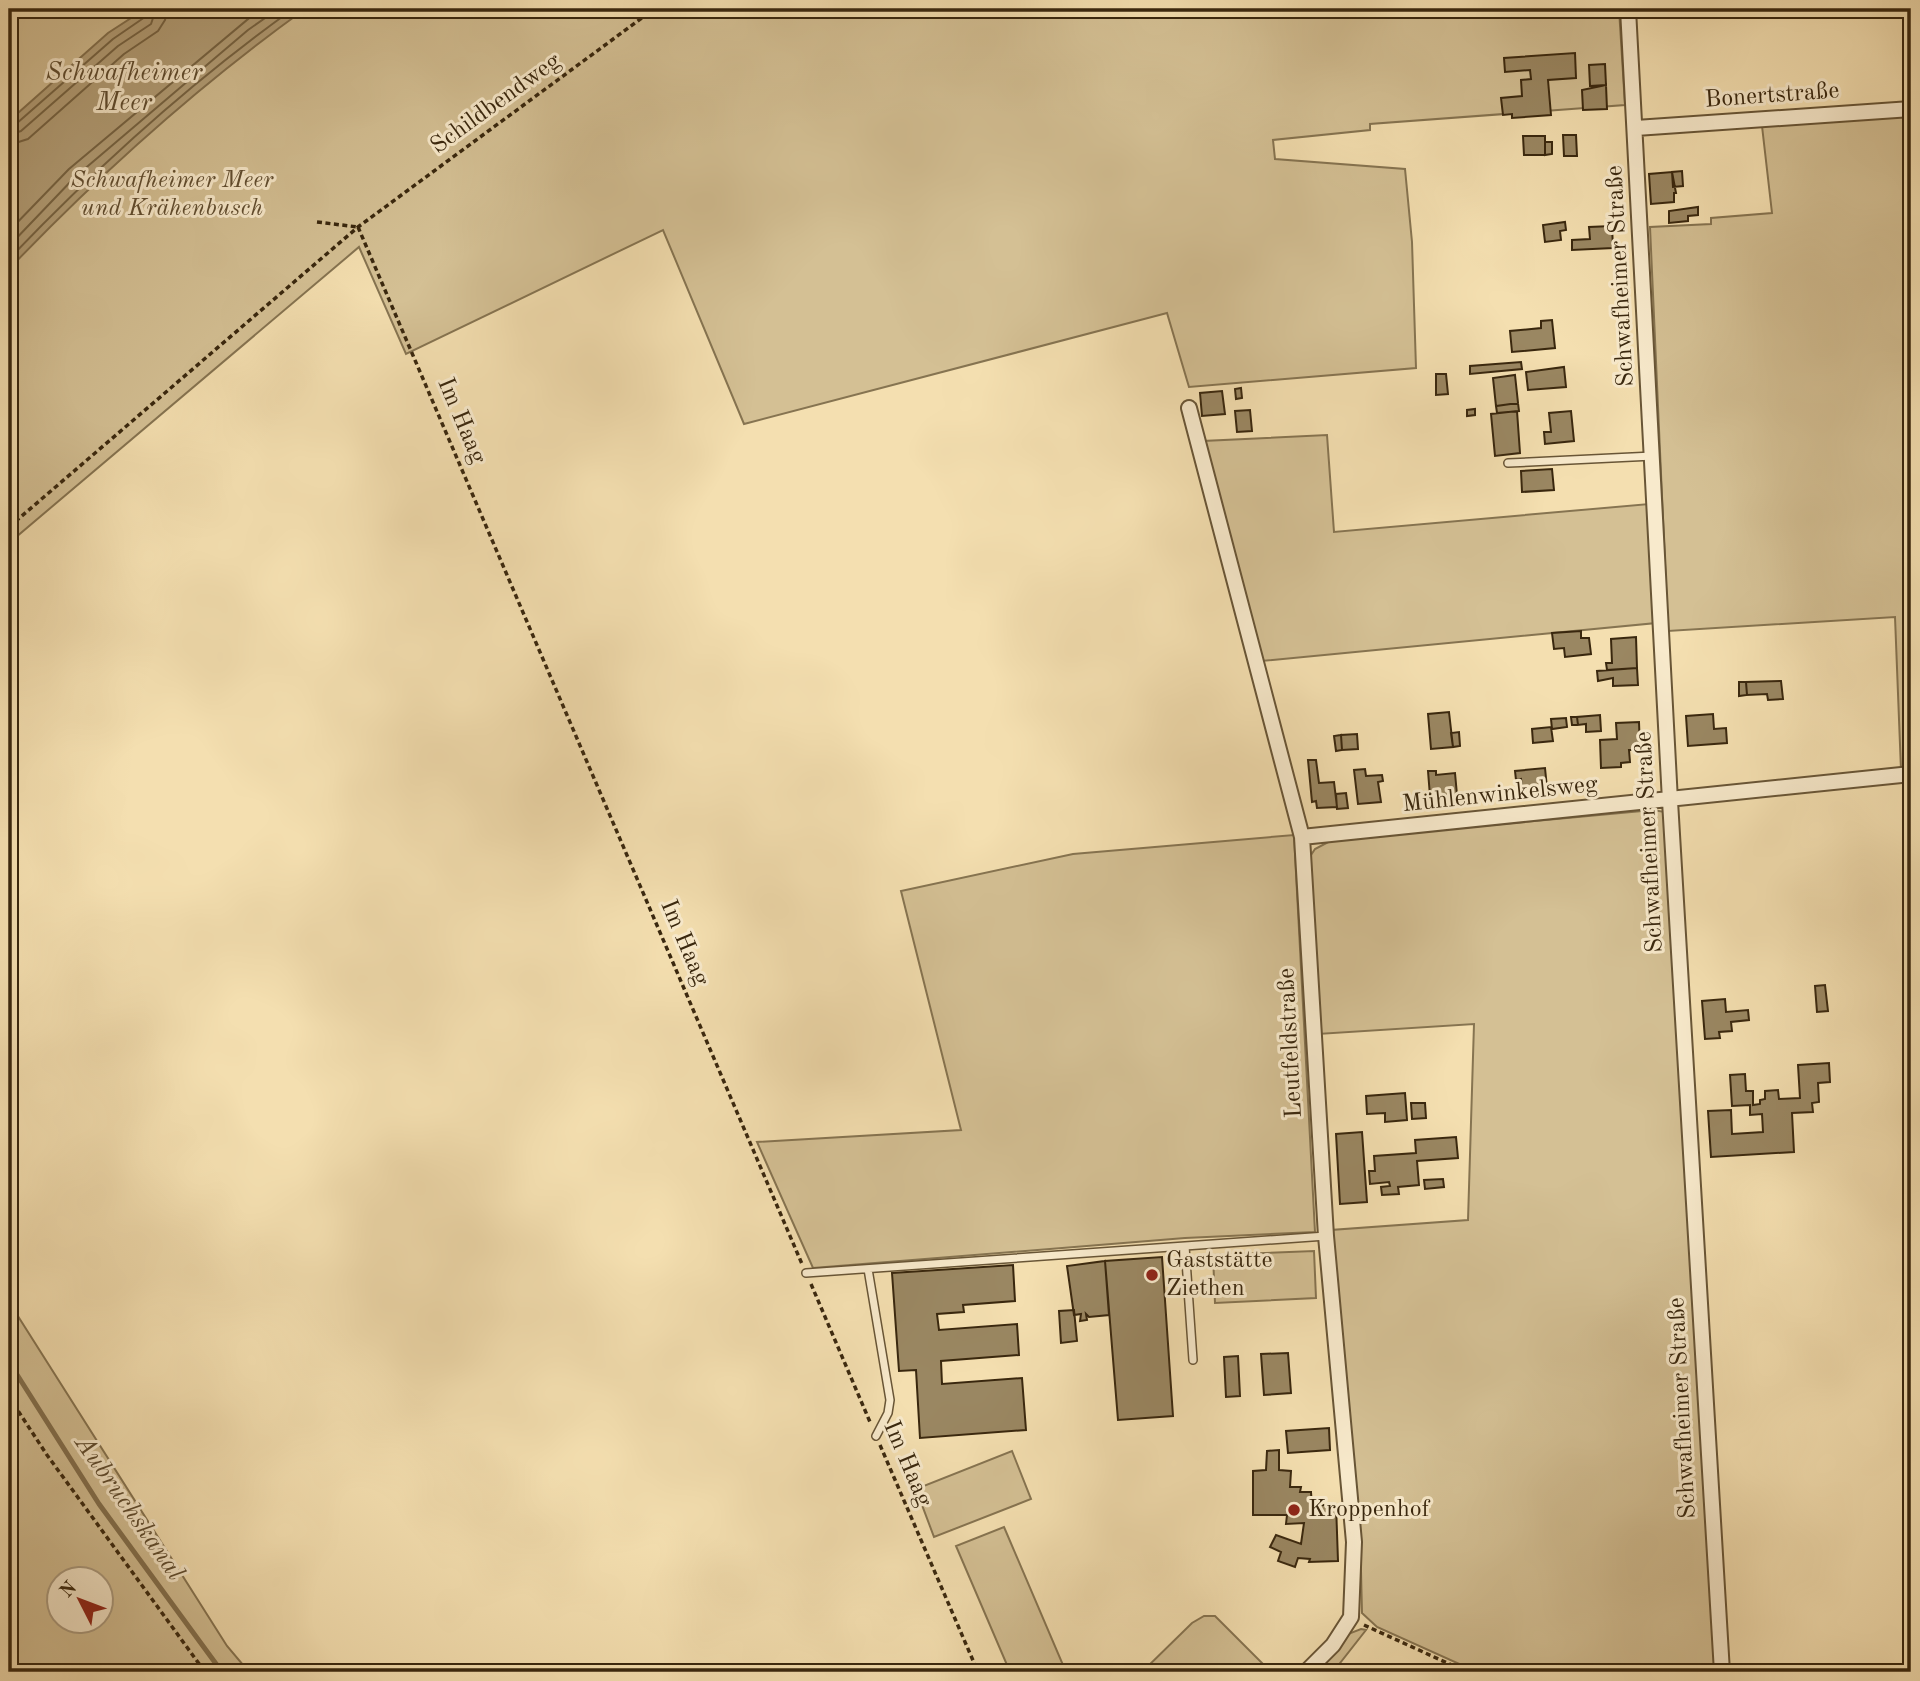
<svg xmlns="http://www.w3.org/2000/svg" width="1920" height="1681" font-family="'Old Standard TT',serif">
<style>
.green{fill:#d4c094;stroke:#867451;stroke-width:2;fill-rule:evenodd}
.water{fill:#b4a079;stroke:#83704e;stroke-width:2}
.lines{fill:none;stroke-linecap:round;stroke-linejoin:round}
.shore{stroke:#766444;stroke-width:2}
.stream{stroke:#83704e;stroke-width:5}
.building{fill:#9a8762;stroke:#39270e;stroke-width:2}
.service-casing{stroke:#685536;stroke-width:10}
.minor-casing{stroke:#685536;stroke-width:18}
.path{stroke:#39270e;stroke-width:3.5;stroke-dasharray:5 3.5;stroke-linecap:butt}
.service{stroke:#f8eacc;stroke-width:7}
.minor{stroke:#f8eacc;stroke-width:14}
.poi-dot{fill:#8f2418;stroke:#f8eacc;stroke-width:2.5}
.labels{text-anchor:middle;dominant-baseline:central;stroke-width:6;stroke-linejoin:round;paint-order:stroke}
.street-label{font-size:24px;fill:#39270e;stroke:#f8eacc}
.park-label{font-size:24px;font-style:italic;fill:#604d30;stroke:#f8eacc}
.poi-label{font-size:24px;fill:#39270e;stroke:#f8eacc;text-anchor:start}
.water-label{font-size:26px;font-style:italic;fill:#5e4b2e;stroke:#f8eacc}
</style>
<rect width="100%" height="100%" fill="#f4dfb0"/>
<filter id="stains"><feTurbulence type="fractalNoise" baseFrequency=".00286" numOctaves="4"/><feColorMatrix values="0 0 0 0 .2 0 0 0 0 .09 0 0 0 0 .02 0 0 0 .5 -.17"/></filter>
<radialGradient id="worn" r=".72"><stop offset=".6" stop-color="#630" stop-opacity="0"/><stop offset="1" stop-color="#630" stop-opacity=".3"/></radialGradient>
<path class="green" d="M9,9H1619L1625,105L1370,124V130L1273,140L1275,159L1405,169L1412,242L1416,368L1189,387L1167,313L744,424L663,230L406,354L359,247L9,543Z
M1911,115V769L1901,770L1895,617L1668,631L1650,227L1711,224V218L1772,213L1762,126Z
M1327,435L1334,532L1649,504L1656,623L1261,661L1203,441Z
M1653,810L1665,812L1717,1672H1477L1377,1627L1362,1613L1361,1571L1331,1230L1468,1220L1474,1024L1318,1034L1309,858L1315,849L1332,840Z
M1294,835L1315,1232L1185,1238L813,1268L757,1142L961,1130L901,891L1073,854Z
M1314,1251L1316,1298L1215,1303L1213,1255Z
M9,1302L227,1646L249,1672H9ZM60,1580H102V1622H60Z
M1012,1451L1031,1499L934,1537L916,1489Z
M1004,1527L1066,1672H1010L956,1546Z
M1204,1616H1215L1263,1664L1265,1672H1142L1192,1623Z
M1361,1629L1366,1630L1333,1672H1315L1348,1634Z"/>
<path class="water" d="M145,9H305C198,86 100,174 9,269V121L108,33Z"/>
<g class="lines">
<path class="shore" d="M9,126L16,124L113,39L145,17L147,9
M9,135L21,131L118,46L151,24L156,9
M9,145L28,139L124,54L158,31L165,20L167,9
M9,231L69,169L260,9
M9,246L75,177L248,30L278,9
M9,259C96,168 191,82 293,9"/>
<path class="stream" d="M9,1362L99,1504L222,1672"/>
</g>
<path class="building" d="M1575,53L1576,78L1548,80L1551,115L1512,118V114L1503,115L1501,98L1522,96L1521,80L1531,79L1530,70L1505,72L1504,58Z
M1605,64L1606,85L1590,86L1589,65Z
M1606,85L1607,109L1583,110L1582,90Z
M1563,135H1576L1577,156H1564Z
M1523,136H1545V155H1524Z
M1545,142H1552V154L1545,155Z
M1682,171L1683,186L1673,187L1672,172Z
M1672,172L1676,193H1674V202L1651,204L1649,174Z
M1698,207V215L1688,216V221L1669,223V211Z
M1565,222L1566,230L1560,231L1561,240L1545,242L1543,225Z
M1612,226L1613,248L1572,250V240L1590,239L1589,227Z
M1552,320L1555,348L1512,352L1510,331L1541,328V321Z
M1521,362L1522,369L1470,374V366Z
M1564,367L1566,387L1528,390L1526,372Z
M1436,374H1446L1448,394L1436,395Z
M1515,375L1518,403L1496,406L1493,378Z
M1241,388L1242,398L1236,399L1235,389Z
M1222,391L1225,414L1202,416L1200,393Z
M1518,403L1519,411L1497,413L1496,406Z
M1475,409V415L1467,416V410Z
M1250,410L1252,431L1237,432L1235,411Z
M1517,411L1520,453L1495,456L1491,414Z
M1571,411L1574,441L1545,444L1544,432H1551L1549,413Z
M1552,469L1554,490L1522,492L1521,471Z
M1581,631V638H1589L1591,654L1565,657L1564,648L1554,649L1552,633Z
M1636,637L1637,668L1607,670L1606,663H1612L1611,639Z
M1637,668L1638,685L1613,686V678L1598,681L1597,671Z
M1781,681L1783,699L1768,700L1767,694L1747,695L1746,682Z
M1739,682H1746L1747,695L1739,696Z
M1449,712L1453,747L1431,749L1428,714Z
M1713,714L1714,729L1726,728L1727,743L1688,746L1686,716Z
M1600,715L1601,731L1586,732V724L1578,725L1577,717Z
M1571,717H1577L1578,725H1572Z
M1566,718L1567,727L1552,729L1551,719Z
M1639,722L1640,750H1629L1630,762L1621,763V767L1601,768L1600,740L1617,739L1616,723Z
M1551,727L1553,741L1533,743L1532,729Z
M1459,732L1460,746L1453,747L1451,733Z
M1357,734L1358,749L1342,750L1341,735Z
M1341,735L1342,750L1336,751L1334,736Z
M1308,760H1316L1319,783L1334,782L1337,807L1317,808L1316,801L1312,802Z
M1545,768L1547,788H1522L1521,779L1516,780L1515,771Z
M1365,769L1366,776L1382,775L1383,781L1378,782L1381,802L1358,804L1354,770Z
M1428,771H1436V775L1455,773L1457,795L1430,796Z
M1346,793L1348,808L1337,809L1336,794Z
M1825,985L1828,1011L1817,1012L1815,986Z
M1725,999L1726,1012L1748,1010L1749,1020L1731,1022L1732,1031L1719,1032L1720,1038L1705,1039L1702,1001Z
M1829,1063L1830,1082L1818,1083L1819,1102L1812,1103L1813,1112L1792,1113L1794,1152L1711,1157L1708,1111L1731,1110L1732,1134L1763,1132L1762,1114L1750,1115V1105L1732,1106L1730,1075L1745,1074L1746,1091H1753V1105L1760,1104V1100L1765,1099V1091L1778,1090L1779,1099L1800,1098L1798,1065Z
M1405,1093L1407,1120L1385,1122V1113L1367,1114L1366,1096Z
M1411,1103H1425L1426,1118L1412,1119Z
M1362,1132L1367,1202L1340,1204L1336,1134Z
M1456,1137L1458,1158L1417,1161L1419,1185L1398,1187L1399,1194L1382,1195L1381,1187L1390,1186L1389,1182L1370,1184L1369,1171H1375L1374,1156L1416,1153L1415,1140Z
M1443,1179L1444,1187L1425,1189L1424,1180Z
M1162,1257L1173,1416L1118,1420L1105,1261Z
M1105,1261L1109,1315L1089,1317L1086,1314L1087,1320L1080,1321L1081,1314L1074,1315L1067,1266Z
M1013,1265L1015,1301L963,1305L964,1312L937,1314L939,1330L1017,1324L1019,1355L941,1361L942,1384L1022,1378L1026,1430L920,1438L916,1370L899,1371L892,1273Z
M1074,1310L1077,1341L1061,1343L1059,1311Z
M1288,1353L1291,1393L1264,1395L1261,1354Z
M1238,1356L1240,1396L1226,1397L1224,1357Z
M1329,1428L1330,1450L1288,1453L1286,1431Z
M1279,1450V1470L1291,1471L1290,1487H1301L1300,1492H1311L1312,1506L1336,1504L1338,1561L1309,1562L1310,1559L1298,1558L1295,1567L1278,1561L1281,1552L1270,1547L1276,1535L1301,1544L1304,1523L1286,1524L1287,1515H1253V1471L1266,1470L1267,1451Z"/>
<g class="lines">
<defs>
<path id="service" d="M1508,463L1653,456
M868,1269L890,1400L888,1413L876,1436
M806,1273L1185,1246
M1193,1360L1185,1246L1326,1236"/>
<path id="minor" d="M1628,9L1670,801L1722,1672
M1636,128L1911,109
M1189,408L1302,837L1326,1236L1354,1542L1351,1617L1333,1645L1306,1672
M1302,837L1911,774"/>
</defs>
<use href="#service" class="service-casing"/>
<use href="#minor" class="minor-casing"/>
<path class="path" d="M317,222L358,227
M358,227L802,1264
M9,527L358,227L654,9
M811,1284L870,1422
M9,1397L47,1455L205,1672
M880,1445L978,1672
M1364,1625L1467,1672"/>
<use href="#service" class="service"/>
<use href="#minor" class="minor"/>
</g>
<g class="poi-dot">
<circle cx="1152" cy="1275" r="7"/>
<circle cx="1294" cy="1510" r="7"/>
</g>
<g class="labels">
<g class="street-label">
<text transform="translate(1772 96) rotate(-4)">Bonertstraße</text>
<text transform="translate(496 104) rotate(-36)">Schildbendweg</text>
<text transform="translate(1621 276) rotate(-93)">Schwafheimer Straße</text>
<text transform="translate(461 421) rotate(67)">Im Haag</text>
<text transform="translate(1500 795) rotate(-6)">Mühlenwinkelsweg</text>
<text transform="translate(1650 842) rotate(-93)">Schwafheimer Straße</text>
<text transform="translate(684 943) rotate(67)">Im Haag</text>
<text transform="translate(1291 1043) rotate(-93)">Leutfeldstraße</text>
<text transform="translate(1683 1408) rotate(-93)">Schwafheimer Straße</text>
<text transform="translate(907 1464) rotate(67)">Im Haag</text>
</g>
<g class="park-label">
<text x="172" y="181">Schwafheimer Meer<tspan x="172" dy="28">und Krähenbusch</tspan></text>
</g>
<g class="poi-label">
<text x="1166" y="1261">Gaststätte<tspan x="1166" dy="28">Ziethen</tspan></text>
<text x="1308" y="1510">Kroppenhof</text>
</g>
<g class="water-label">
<text x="124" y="73">Schwafheimer<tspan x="124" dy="30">Meer</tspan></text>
<text transform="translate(129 1508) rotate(55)">Aubruchskanal</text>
</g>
</g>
<rect width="1920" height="1681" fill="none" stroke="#f4dfb0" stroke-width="35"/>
<rect x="10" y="10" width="1899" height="1660" fill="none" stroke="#39270e" stroke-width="3.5"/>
<rect x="18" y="18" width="1885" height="1646" fill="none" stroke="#39270e" stroke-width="2"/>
<g transform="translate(80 1600) rotate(312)"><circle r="33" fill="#f8eacc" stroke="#ac9c80" stroke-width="2"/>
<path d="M0-5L12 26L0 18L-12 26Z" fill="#8f2418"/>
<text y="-10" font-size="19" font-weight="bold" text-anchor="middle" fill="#39270e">N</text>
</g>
<rect width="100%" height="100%" filter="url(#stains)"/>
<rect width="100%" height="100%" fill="url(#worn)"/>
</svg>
